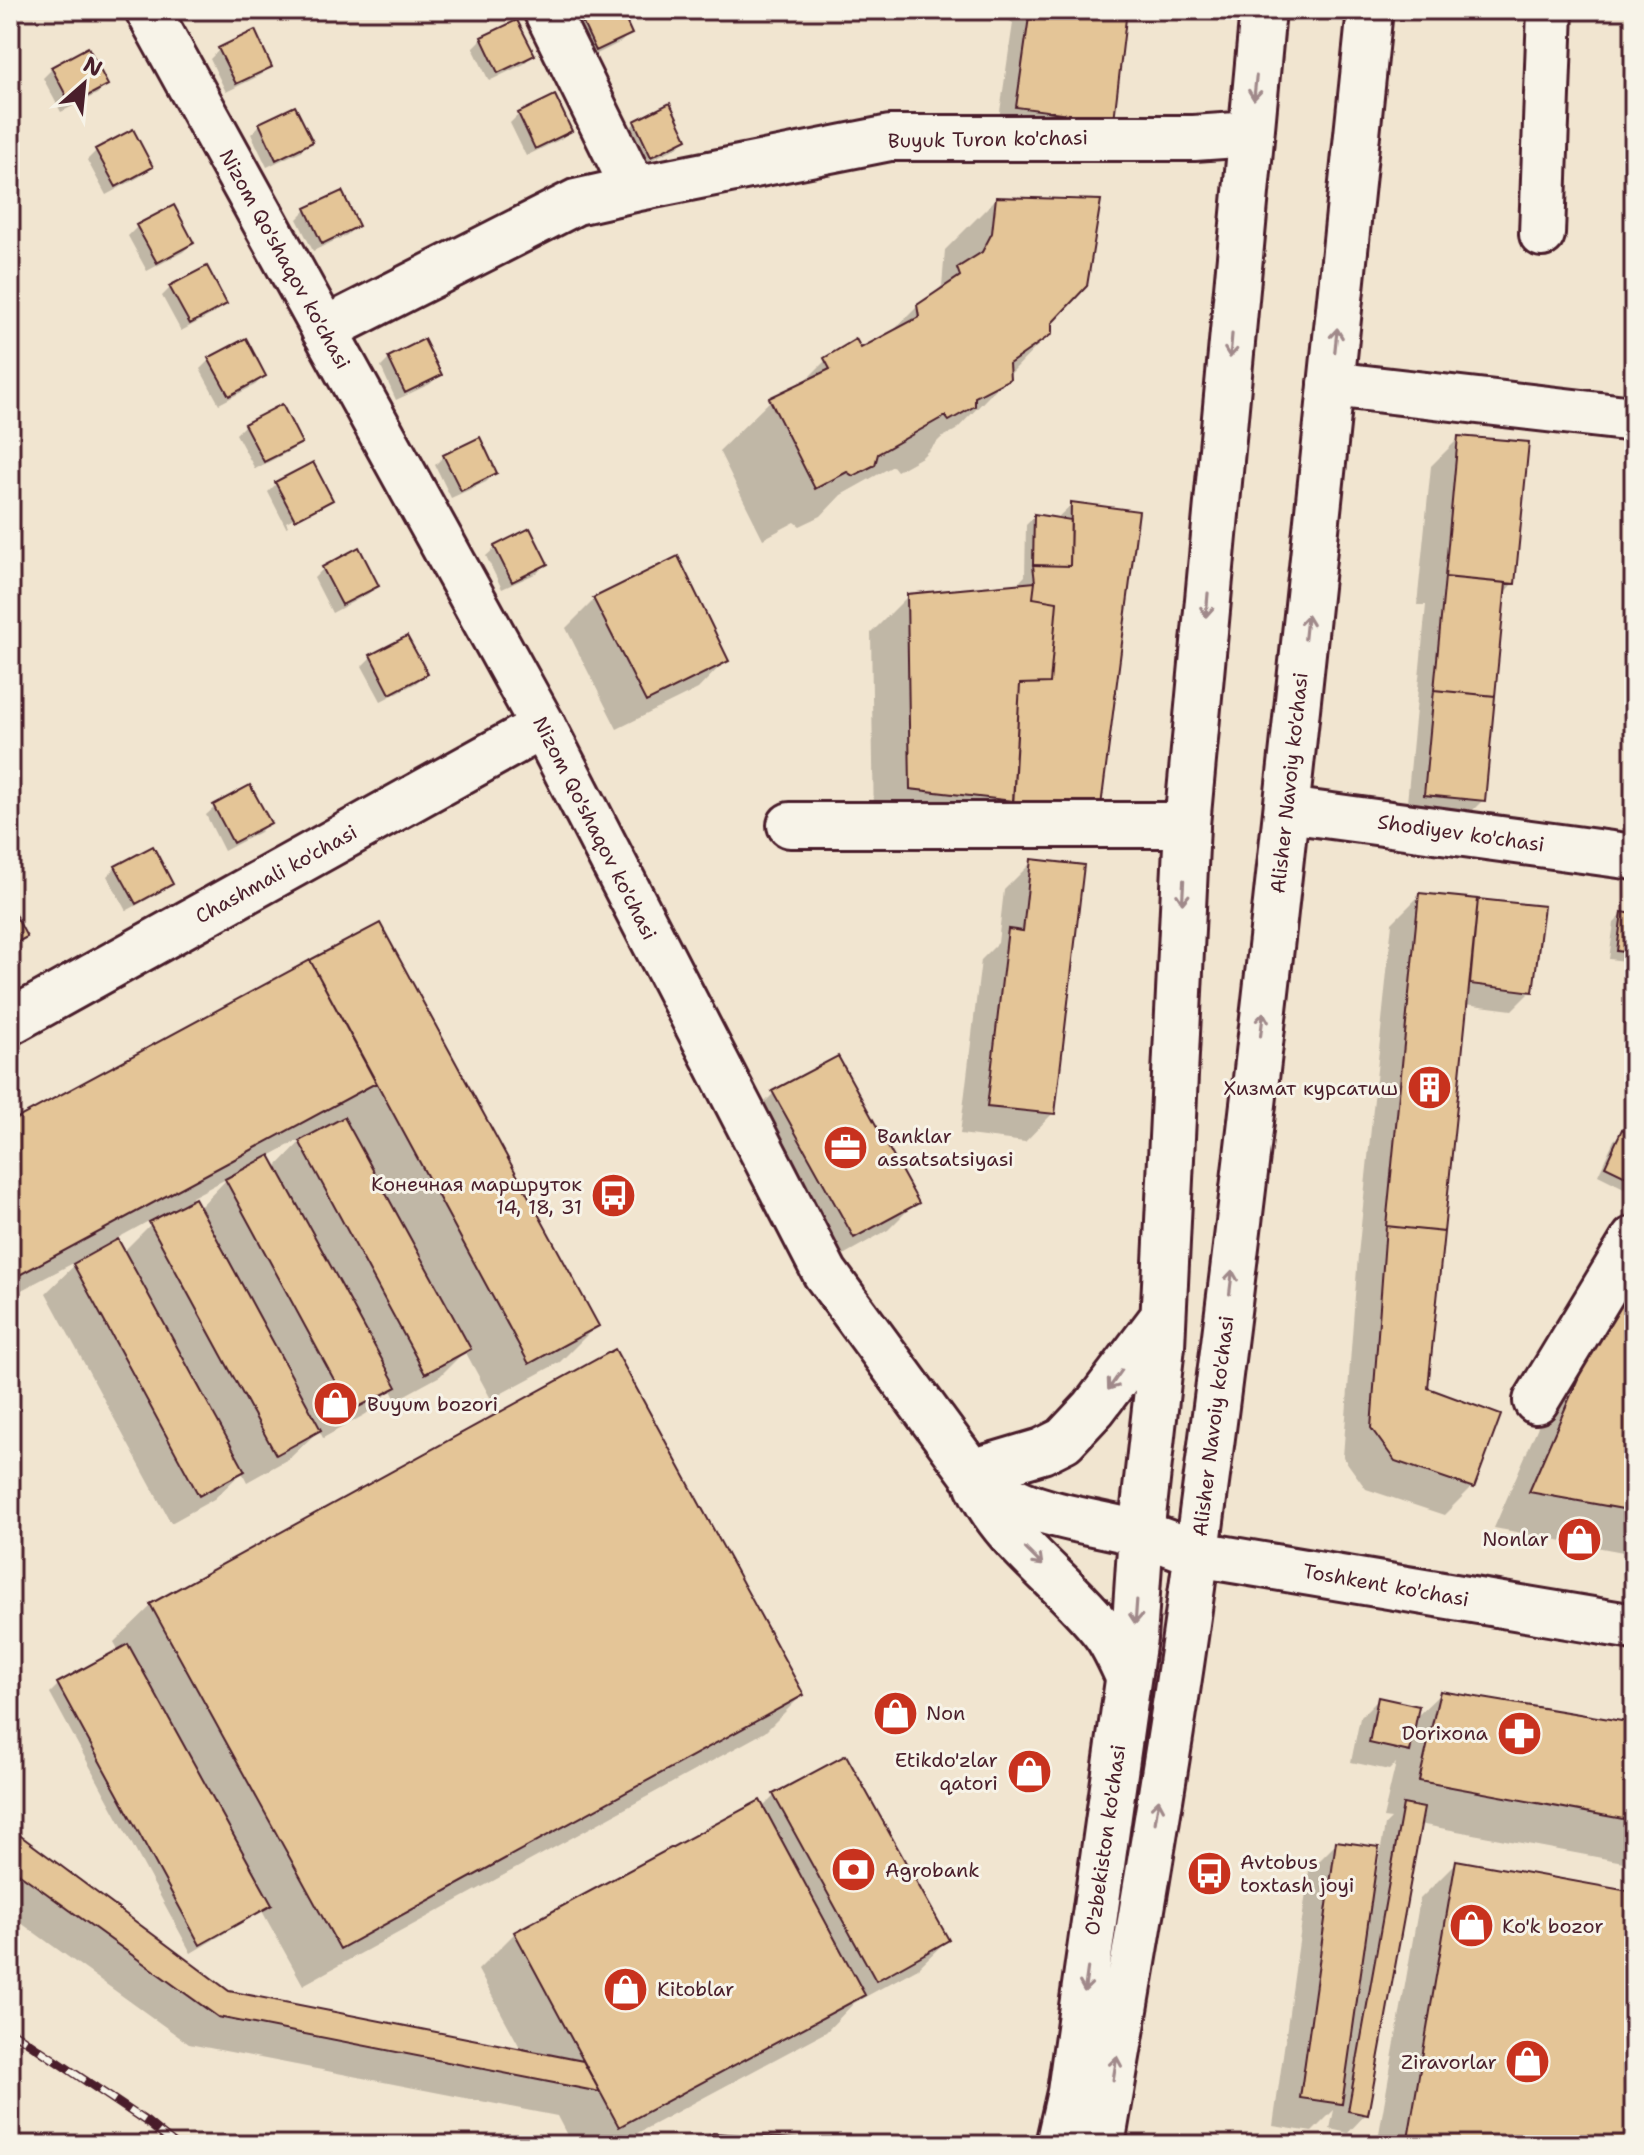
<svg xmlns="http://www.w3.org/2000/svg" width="1644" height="2155" font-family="'Shantell Sans',sans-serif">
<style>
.shadow{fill:#0003;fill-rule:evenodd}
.building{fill:#e4c597;stroke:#4a1f2b;stroke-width:2}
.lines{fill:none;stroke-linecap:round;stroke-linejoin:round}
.minor-casing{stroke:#4a1f2b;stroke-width:50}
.major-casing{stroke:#4a1f2b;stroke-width:50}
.minor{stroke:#f7f3e8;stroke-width:44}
.major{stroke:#f7f3e8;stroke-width:44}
.rail-casing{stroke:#4a1f2b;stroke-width:9}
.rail{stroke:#f7f3e8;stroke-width:6;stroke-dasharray:18;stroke-linecap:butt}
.oneway{stroke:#a0898a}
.labels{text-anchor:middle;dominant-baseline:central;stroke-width:6;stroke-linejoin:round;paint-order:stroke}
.street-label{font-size:20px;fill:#4a1f2b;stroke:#f7f3e8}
.poi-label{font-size:20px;fill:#4a1f2b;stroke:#f7f3e8;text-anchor:start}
</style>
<rect width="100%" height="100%" fill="#f1e5d0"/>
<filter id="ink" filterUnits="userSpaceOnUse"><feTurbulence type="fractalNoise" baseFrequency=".0125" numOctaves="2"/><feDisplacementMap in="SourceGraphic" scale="16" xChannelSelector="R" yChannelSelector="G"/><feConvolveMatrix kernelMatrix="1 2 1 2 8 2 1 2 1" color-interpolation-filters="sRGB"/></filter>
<g filter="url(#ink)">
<path class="shadow" d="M594,10H619L630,33L621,42L587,59L571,26L580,17Z
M1001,10H1125L1112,119L998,125L1013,23L1001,16Z
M482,39L532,55L524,64L489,81L473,48Z
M219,50L270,66L261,75L226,92L210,59Z
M52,69L106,85L97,94L61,112L43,78Z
M519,114L570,131L561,139L526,156L510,123Z
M635,123L685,139L676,148L642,164L626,132Z
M260,125L310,142L301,151L267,167L251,134Z
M96,151L150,167L141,176L106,195L87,160Z
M996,199L1050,322V333L956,430L941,438L922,457L897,471L893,466L841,495L821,516L800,526L795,522L763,539L719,451L771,400L800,386L826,360L861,350L889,335L918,306L929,299L942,286L945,250Z
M306,210L356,226L347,235L313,251L297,219Z
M137,227L192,243L183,252L147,271L128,236Z
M171,287L224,304L215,313L181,331L162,296Z
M390,358L439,375L430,384L396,400L381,367Z
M209,360L264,376L255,385L219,404L200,369Z
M245,425L299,442L290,451L255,469L236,434Z
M1459,438L1513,583L1503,594L1483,800L1464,819L1406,813L1426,605H1417L1431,466Z
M444,456L495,473L486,482L451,498L435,465Z
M277,483L331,499L323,507V503L286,522L288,526L322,508L286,527L268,492Z
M1072,504L1098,813L1061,850L977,843L874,826L871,633L908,596L1015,586L1025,576L1026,525L1035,516L1056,519Z
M495,548L546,564L537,573L502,589L486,556Z
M358,550L377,586L368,594L332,613L314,578L323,569Z
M594,600L726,660L698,689L617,729L566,628Z
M406,639L425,674L416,683L381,701L362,666L371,657Z
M215,807L268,823L260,832L224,851L206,815Z
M1032,862L1053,1113L1025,1142L960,1134L981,960L998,943L1004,890Z
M116,867L170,883L161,892L126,911L107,876Z
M1420,895L1542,908L1531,991L1512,1010L1465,1004L1426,1389L1472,1487L1444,1515L1366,1489L1343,1457L1358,1255L1392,923Z
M1623,914L1634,916V962L1609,959L1614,923Z
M379,925L596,1326L560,1362L491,1399L465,1351L440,1376L396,1400L391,1390L366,1414L323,1438L319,1430L290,1458L247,1482L242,1472L214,1499L171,1523L46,1293L81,1259L10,1296V1124ZM304,1137V1138L275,1168L269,1156ZM226,1179V1180L198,1209L192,1197ZM156,1217L157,1218L123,1252L116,1239Z
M774,1093L916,1202L888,1230L825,1265L746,1121Z
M1623,1132L1634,1137V1193L1598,1175L1614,1140Z
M1634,1295V1554L1494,1528L1575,1341Z
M151,1606L802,1695L765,1732L303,1985L262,1911L191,1953L50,1693L58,1685L119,1651L114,1642Z
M1441,1693L1634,1726V1864L1419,1824L1366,2114L1348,2133L1330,2129L1334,2110L1312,2132L1273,2126L1309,1871L1337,1843L1376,1876L1385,1825L1391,1819L1383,1818L1396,1763L1389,1770L1351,1762L1360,1718L1379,1699L1414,1719Z
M846,1758L947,1940L918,1968L854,2003L826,2032L615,2145H572L557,2116L189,2044L10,1915V1830L228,1993L522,2051L478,1970L515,1933L762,1808L774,1796Z
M1456,1863L1634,1894V2145H1377L1420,1899Z"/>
<path class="building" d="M590,10H621L632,34L596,51L579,15Z
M1030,10H1127L1114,120L1016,107Z
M517,20L535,55L498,73L481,37Z
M255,30L272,67L236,84L218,48Z
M88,47L108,85L71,105L51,67Z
M555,95L572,131L535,149L518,113Z
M670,103L687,139L651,157L634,121Z
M295,106L313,142L276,160L259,123Z
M133,129L153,167L116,187L95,149Z
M342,191L359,226L322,244L305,208Z
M996,197L1101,200L1087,286L1052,323V334L1009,364L1010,379L975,397V406L949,421L945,416L878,454L875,465L853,476L847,472L815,489L769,398L830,369L824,358L856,339L861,348L919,317L917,305L960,276L957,268L982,252L992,233Z
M174,205L194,243L157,263L136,225Z
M207,266L227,304L190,324L169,286Z
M246,338L266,376L229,396L208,358Z
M424,339L442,375L405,393L388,357Z
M282,404L302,443L264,462L244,424Z
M1458,436L1529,442L1515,584L1445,577Z
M480,437L497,473L461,491L443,455Z
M313,462L333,500L295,520L275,482Z
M1071,502L1139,511L1100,814L1013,807L1020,684L1050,683L1057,602L1033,598L1035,582L1033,565L1070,566Z
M1034,514L1071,520L1070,566L1033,565Z
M530,528L548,564L512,582L494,546Z
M359,547L379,586L342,605L322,567Z
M678,556L729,661L646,702L593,598Z
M1445,577L1506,583L1495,696L1434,690Z
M1035,582L1033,598L1057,602L1050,683L1020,684L1013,801L910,789L907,594Z
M407,636L428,674L390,694L370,655Z
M1434,690L1495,696L1485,801L1424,795Z
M250,785L271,823L233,843L213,805Z
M153,846L173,884L136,904L115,866Z
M1031,859L1084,865L1055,1114L987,1107L1008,929L1023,931Z
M1419,893L1478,899L1444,1232L1386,1226Z
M1478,899L1544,906L1533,992L1470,984Z
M10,905L27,937L10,946Z
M1622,912L1634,914V953L1617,951Z
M380,923L599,1326L529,1364L310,960Z
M310,960L376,1083L10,1280V1122Z
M838,1056L919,1203L854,1238L772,1091Z
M344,1117L471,1349L425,1374L299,1141Z
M1622,1129L1634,1135V1180L1605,1166Z
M270,1155L397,1387L351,1411L225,1179Z
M195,1198L321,1430L276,1455L149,1222Z
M1386,1226L1444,1232L1428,1388L1501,1415L1474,1488L1395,1461L1371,1428Z
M118,1239L245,1471L199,1496L73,1264Z
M1634,1293V1511L1529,1492L1611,1302Z
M615,1349L804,1695L340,1949L150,1604Z
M128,1644L272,1905L200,1945L57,1683Z
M1440,1691L1634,1723V1821L1419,1781Z
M1378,1697L1419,1706L1410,1752L1369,1743Z
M846,1755L949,1940L876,1981L773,1794Z
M760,1800L865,1995L619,2127L514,1932Z
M1403,1804L1424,1808L1368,2115L1348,2111Z
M10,1828L229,1991L583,2061L600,2092L218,2017L10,1867Z
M1336,1841L1379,1847L1342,2104L1300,2098Z
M1456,1860L1634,1892V2145H1407Z
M713,2133L871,2145H694Z
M1343,2137L1366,2142L1365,2145H1342Z"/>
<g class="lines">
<defs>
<path id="minor" d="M546,10L634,189
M1542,234L1550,10
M324,330L576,202L634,189L890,138H1194L1251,134
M1331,384L1634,419
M1287,810L1634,857
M790,825H1187
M10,1022L543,726
M1536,1401L1634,1239"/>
<path id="major" d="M148,10L543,726L825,1273L971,1472C1021,1516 1077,1517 1138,1533C1158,1538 1178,1547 1197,1554L1634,1627
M971,1472L1042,1451L1064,1440L1094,1408L1162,1318
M978,1485C1005,1544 1065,1581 1104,1632C1114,1645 1121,1662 1128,1677
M1058,2145L1070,2092L1134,1638L1141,1534L1162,1346L1187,825L1263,10
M1102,2145C1135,1949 1170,1754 1196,1558C1266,1043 1316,526 1370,10"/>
</defs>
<use href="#minor" class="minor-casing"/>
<use href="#major" class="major-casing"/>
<use href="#minor" class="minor"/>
<use href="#major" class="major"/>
<defs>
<path id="rail" d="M10,2030L147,2122L175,2145
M10,2135L24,2145"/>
</defs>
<use href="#rail" class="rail-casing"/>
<use href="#rail" class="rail"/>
</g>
<defs><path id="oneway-shaft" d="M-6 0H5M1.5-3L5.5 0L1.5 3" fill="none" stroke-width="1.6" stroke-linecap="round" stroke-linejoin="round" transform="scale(2)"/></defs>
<g class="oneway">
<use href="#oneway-shaft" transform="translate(1255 88) rotate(96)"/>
<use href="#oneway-shaft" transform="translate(1336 340) rotate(-84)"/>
<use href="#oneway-shaft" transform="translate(1231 346) rotate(95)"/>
<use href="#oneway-shaft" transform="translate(1207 605) rotate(95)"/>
<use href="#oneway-shaft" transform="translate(1306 627) rotate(-84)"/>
<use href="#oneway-shaft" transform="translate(1183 892) rotate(93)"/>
<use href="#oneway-shaft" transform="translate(1262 1024) rotate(-83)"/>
<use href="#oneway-shaft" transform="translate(1231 1282) rotate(-83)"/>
<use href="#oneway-shaft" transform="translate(1115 1380) rotate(125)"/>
<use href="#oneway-shaft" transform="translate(1034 1557) rotate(45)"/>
<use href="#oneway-shaft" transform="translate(1136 1612) rotate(94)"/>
<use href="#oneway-shaft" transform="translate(1157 1811) rotate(-81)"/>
<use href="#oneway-shaft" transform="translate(1086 1980) rotate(98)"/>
<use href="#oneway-shaft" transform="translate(1115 2068) rotate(-81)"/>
</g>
</g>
<defs>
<symbol id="building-disc" viewBox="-11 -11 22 22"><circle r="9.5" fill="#c8321e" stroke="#f7f3e8"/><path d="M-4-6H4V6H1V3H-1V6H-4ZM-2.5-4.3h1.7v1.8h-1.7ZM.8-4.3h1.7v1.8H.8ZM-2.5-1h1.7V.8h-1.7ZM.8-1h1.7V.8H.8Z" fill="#fff"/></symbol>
<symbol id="office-disc" viewBox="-11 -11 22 22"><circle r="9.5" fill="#c8321e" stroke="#f7f3e8"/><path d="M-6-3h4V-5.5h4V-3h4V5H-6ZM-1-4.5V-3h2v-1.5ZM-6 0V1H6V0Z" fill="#fff"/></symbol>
<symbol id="bus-disc" viewBox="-11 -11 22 22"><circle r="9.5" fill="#c8321e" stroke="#f7f3e8"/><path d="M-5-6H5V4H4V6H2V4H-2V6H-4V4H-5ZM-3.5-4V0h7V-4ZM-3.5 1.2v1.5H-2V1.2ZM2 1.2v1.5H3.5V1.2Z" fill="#fff"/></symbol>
<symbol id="shop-disc" viewBox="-11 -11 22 22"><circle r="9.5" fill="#c8321e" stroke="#f7f3e8"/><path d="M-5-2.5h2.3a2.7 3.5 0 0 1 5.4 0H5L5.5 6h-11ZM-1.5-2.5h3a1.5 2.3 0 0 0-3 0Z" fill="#fff"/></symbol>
<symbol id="pharmacy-disc" viewBox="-11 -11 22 22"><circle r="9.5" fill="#c8321e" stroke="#f7f3e8"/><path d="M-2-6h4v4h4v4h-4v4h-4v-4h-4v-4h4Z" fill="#fff"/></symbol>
<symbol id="bank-disc" viewBox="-11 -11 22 22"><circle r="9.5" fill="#c8321e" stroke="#f7f3e8"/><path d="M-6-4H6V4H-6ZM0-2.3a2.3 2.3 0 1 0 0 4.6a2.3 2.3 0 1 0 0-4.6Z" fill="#fff"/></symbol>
</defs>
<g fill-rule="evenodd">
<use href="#building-disc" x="1404" y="1062" width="51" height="51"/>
<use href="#office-disc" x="820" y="1122" width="51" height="51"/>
<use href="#bus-disc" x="588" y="1170" width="51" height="51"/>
<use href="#shop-disc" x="310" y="1378" width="51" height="51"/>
<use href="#shop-disc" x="1554" y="1514" width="51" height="51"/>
<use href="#shop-disc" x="870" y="1688" width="51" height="51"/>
<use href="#pharmacy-disc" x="1494" y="1708" width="51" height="51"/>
<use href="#shop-disc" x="1004" y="1746" width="51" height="51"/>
<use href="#bank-disc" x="828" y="1844" width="51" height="51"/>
<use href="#bus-disc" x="1184" y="1848" width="51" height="51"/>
<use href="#shop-disc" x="1446" y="1900" width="51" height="51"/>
<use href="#shop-disc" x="600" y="1964" width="51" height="51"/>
<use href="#shop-disc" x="1502" y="2036" width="51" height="51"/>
</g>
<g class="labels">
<g class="street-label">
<text transform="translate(988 139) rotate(-1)">Buyuk Turon ko'chasi</text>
<text transform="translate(285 259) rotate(61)">Nizom Qo'shaqov ko'chasi</text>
<text transform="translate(1289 783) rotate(-84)">Alisher Navoiy ko'chasi</text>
<text transform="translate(595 828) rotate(63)">Nizom Qo'shaqov ko'chasi</text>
<text transform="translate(1461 833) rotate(8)">Shodiyev ko'chasi</text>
<text transform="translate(276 874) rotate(-29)">Chashmali ko'chasi</text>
<text transform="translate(1213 1426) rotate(-83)">Alisher Navoiy ko'chasi</text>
<text transform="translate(1386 1585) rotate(10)">Toshkent ko'chasi</text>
<text transform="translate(1105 1840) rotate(-82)">O'zbekiston ko'chasi</text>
</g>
<g class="poi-label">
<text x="1398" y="1088" text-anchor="end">Хизмат курсатиш</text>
<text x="877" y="1136">Banklar<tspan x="877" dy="23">assatsatsiyasi</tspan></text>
<text x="582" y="1184" text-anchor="end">Конечная маршруток<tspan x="582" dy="23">14, 18, 31</tspan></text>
<text x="367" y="1404">Buyum bozori</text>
<text x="1549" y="1539" text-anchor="end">Nonlar</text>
<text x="926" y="1713">Non</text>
<text x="1488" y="1733" text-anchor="end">Dorixona</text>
<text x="998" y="1760" text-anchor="end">Etikdo'zlar<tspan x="998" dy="23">qatori</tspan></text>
<text x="1240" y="1862">Avtobus<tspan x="1240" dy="23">toxtash joyi</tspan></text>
<text x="885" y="1870">Agrobank</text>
<text x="1502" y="1926">Ko'k bozor</text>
<text x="657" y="1989">Kitoblar</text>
<text x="1497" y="2062" text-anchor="end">Ziravorlar</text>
</g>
</g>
<rect width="1644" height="2155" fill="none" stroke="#f7f3e8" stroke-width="40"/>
<rect x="20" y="20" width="1604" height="2115" fill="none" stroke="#4a1f2b" stroke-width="3" filter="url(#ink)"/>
<g transform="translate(84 84) rotate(27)" stroke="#f7f3e8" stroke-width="6" paint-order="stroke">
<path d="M0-6L14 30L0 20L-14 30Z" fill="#4a1f2b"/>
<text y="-12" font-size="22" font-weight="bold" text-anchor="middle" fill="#4a1f2b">N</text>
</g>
</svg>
